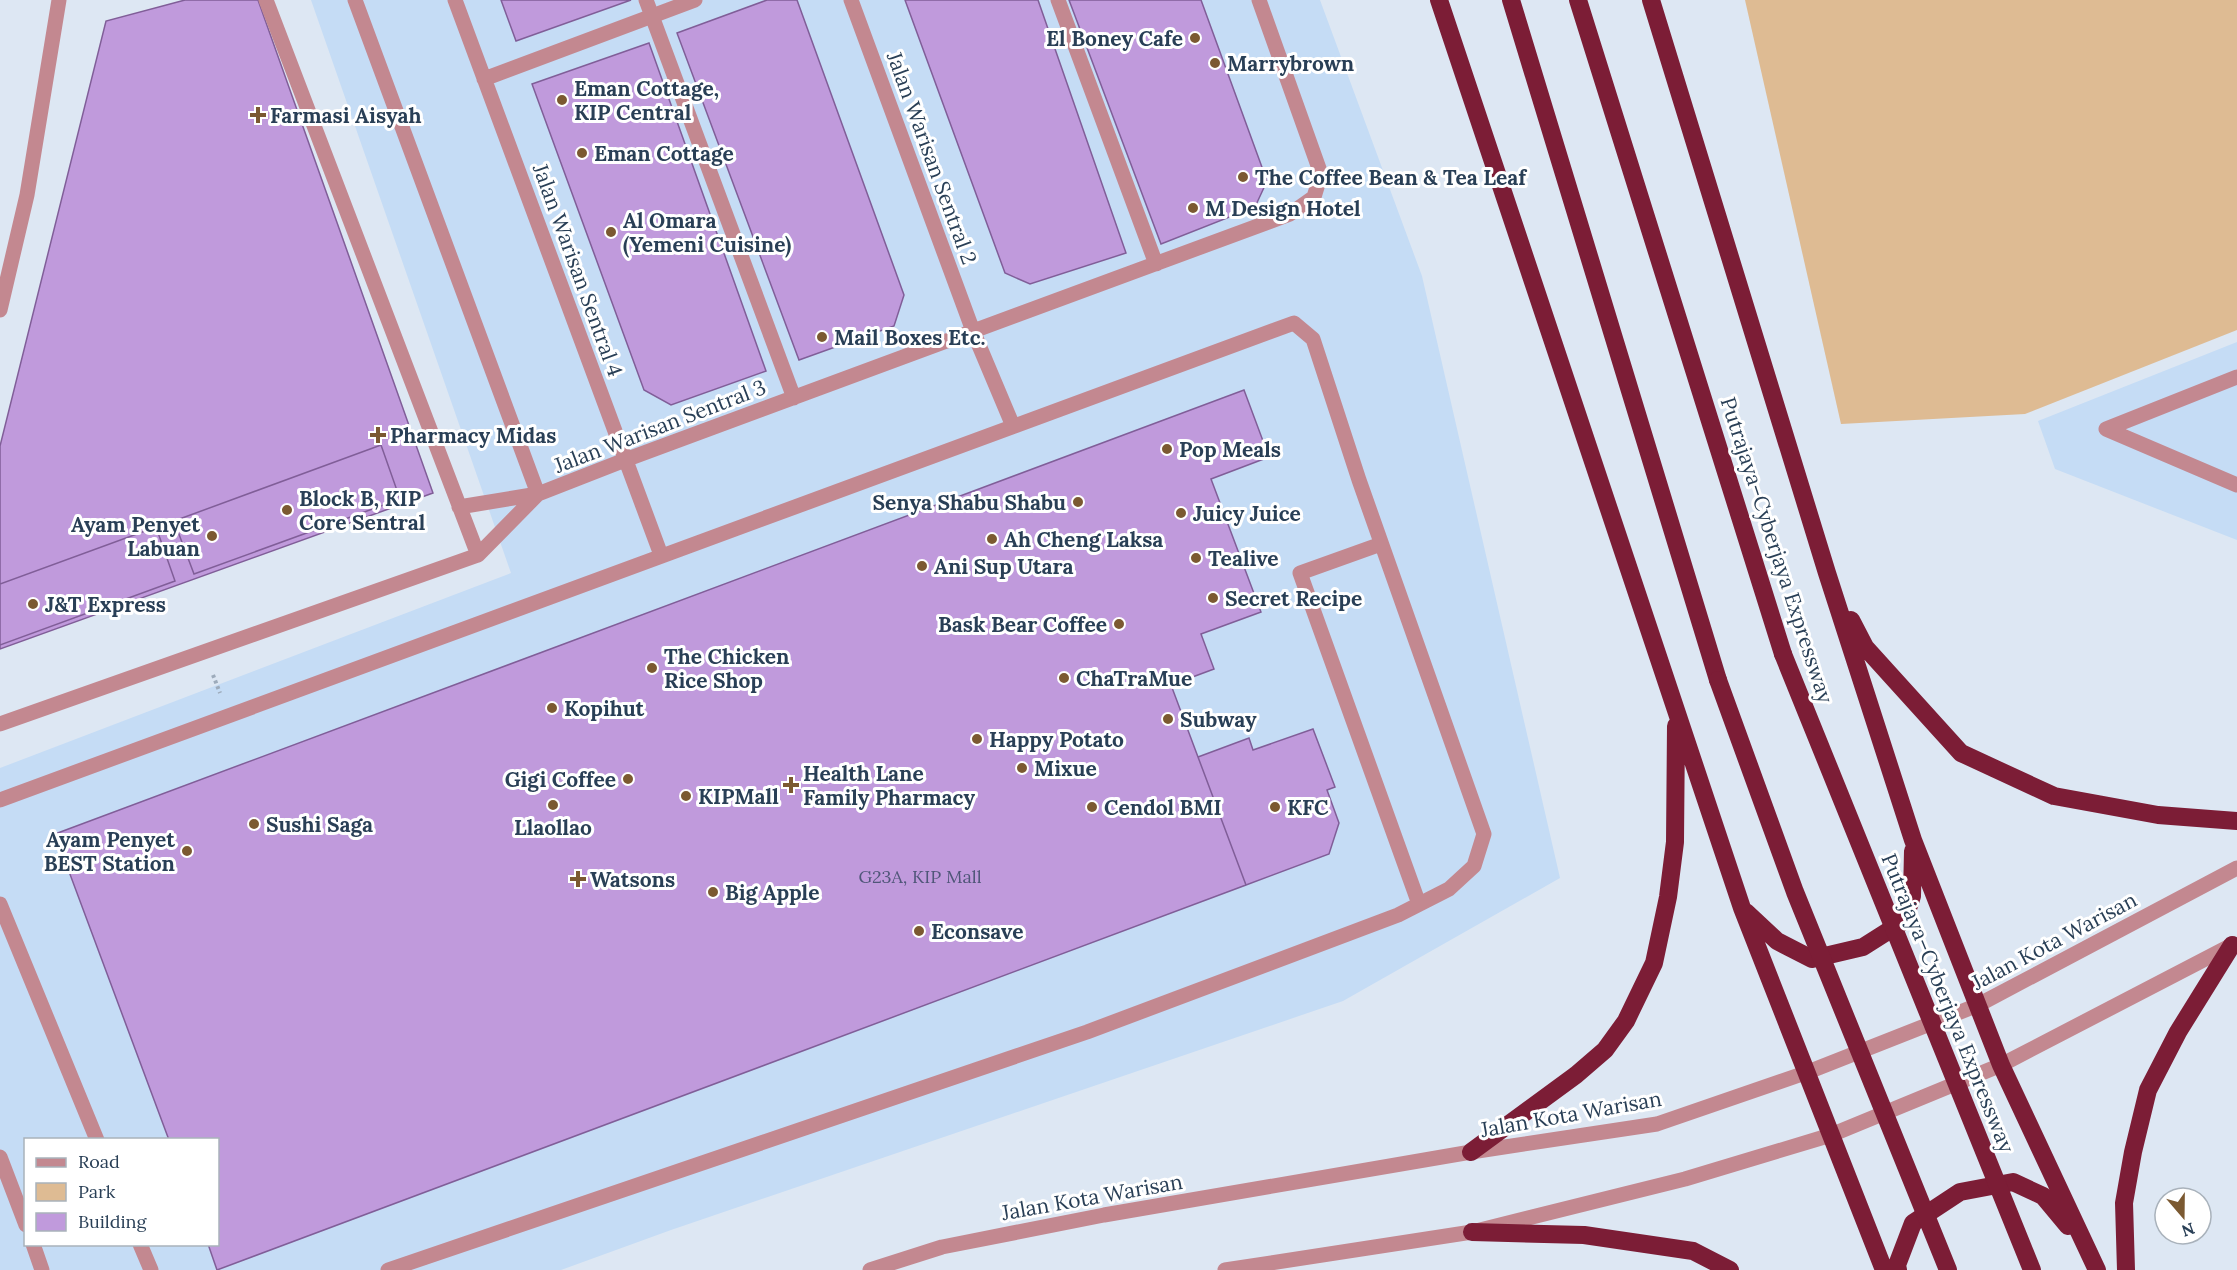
<svg xmlns="http://www.w3.org/2000/svg" width="2237" height="1270" font-family="Lora,serif">
<style>
.built{fill:#c5dcf5;fill-rule:evenodd}
.green{fill:#debb93}
.building{fill:#c09adc;stroke:#805e98;stroke-width:1.5}
.lines{fill:none;stroke-linecap:round;stroke-linejoin:round}
.path{stroke:#9dabbb;stroke-width:4;stroke-dasharray:3 3;stroke-linecap:butt}
.minor{stroke:#c38890;stroke-width:15}
.highway{stroke:#7c1d36;stroke-width:18}
.highway-bridge{stroke:#7c1d36;stroke-width:18}
.poi-dot{fill:#7b5931;stroke:#fff;stroke-width:2}
.labels{text-anchor:middle;dominant-baseline:central;stroke-width:6;stroke-linejoin:round;paint-order:stroke}
.number-label{font-size:18px;fill:#4f5678}
.poi-label{font-size:21px;font-weight:bold;fill:#293f56;stroke:#fff;text-anchor:start}
.street-label{font-size:21px;fill:#293f56;stroke:#fff}
</style>
<rect width="100%" height="100%" fill="#dde7f3"/>
<path class="built" d="M311,0H1320L1422,276L1560,878L1343,1001L671,1230L561,1270H0V768L511,573ZM26,1140H218V1244H26Z
M2237,342V540L2055,469L2038,421Z"/>
<path class="green" d="M1745,0H2237V330L2025,414L1841,424Z"/>
<path class="building" d="M185,0H258L433,493L0,649V446L106,21Z
M501,0H631L516,41Z
M767,0H797L904,295L894,326L799,360L677,33Z
M905,0H1038L1126,253L1030,284L1005,273Z
M1069,0H1201L1267,181L1255,207L1161,244Z
M649,43L766,371L671,405L644,390L532,84Z
M1244,390L1269,457L1211,479L1261,612L1201,634L1214,669L1171,685L1246,885L217,1270L208,1244H218V1140H169L55,834Z
M381,445L400,499L194,574L174,521Z
M156,527L175,581L0,645V584Z
M1313,729L1335,787L1327,790L1339,823L1329,854L1246,885L1198,757L1249,738L1253,750Z"/>
<g class="lines">
<path class="path" d="M213,675L220,693"/>
<path class="minor" d="M266,0L478,555
M355,0L538,494
M455,0L661,555
M646,0L794,398
M851,0L973,331L1013,426
M1058,0L1156,264
M484,79L695,0
M0,310L27,195L59,0
M2237,377L2106,429L2237,485
M459,507L538,494L625,460L1290,214L1314,197L1321,174L1259,0
M1381,544L1300,573L1419,904
M0,724L478,555L538,494
M0,800L1294,323L1313,339L1359,480L1484,834L1474,866L1449,889L1398,915L1087,1032L388,1270
M0,904L97,1140
M0,1157L26,1225
M33,1244L42,1270
M140,1244L151,1270
M870,1270L942,1247L1104,1215L1471,1152L1657,1124L1808,1072L1978,1005L2237,868
M1225,1270L1472,1232L1685,1179L1831,1135L2001,1065L2234,944"/>
<path class="highway" d="M1439,0L1742,908L1884,1270
M1511,0L1718,680
M1578,0L1783,654
M1651,0L1827,573L1913,840L2001,1065L2097,1270
M1851,620L1865,647L1961,753L2054,796L2158,815L2237,821
M1746,912L1777,941L1812,959L1863,947L1904,921L1912,896L1913,851
M1471,1152L1576,1075L1605,1050L1626,1021L1654,963L1668,897L1675,842L1676,726
M1472,1232L1584,1235L1693,1251L1730,1270
M1898,1270L1897,1265L1913,1223L1960,1192L2013,1182L2043,1196L2068,1226
M2126,1270L2124,1203L2133,1152L2148,1090L2178,1032L2232,945"/>
<path class="highway-bridge" d="M1783,654L2032,1270
M1718,680L1795,892L1948,1270"/>
</g>
<g class="poi-dot">
<circle cx="1195" cy="38" r="6"/>
<circle cx="1215" cy="63" r="6"/>
<circle cx="562" cy="100" r="6"/>
<path d="M255 106h6v6h6v6h-6v6h-6v-6h-6v-6h6z"/>
<circle cx="582" cy="153" r="6"/>
<circle cx="1243" cy="177" r="6"/>
<circle cx="1193" cy="208" r="6"/>
<circle cx="611" cy="232" r="6"/>
<circle cx="822" cy="337" r="6"/>
<path d="M375 426h6v6h6v6h-6v6h-6v-6h-6v-6h6z"/>
<circle cx="1167" cy="449" r="6"/>
<circle cx="1078" cy="502" r="6"/>
<circle cx="287" cy="510" r="6"/>
<circle cx="1181" cy="513" r="6"/>
<circle cx="212" cy="536" r="6"/>
<circle cx="992" cy="539" r="6"/>
<circle cx="1196" cy="558" r="6"/>
<circle cx="922" cy="566" r="6"/>
<circle cx="1213" cy="598" r="6"/>
<circle cx="33" cy="604" r="6"/>
<circle cx="1119" cy="624" r="6"/>
<circle cx="652" cy="668" r="6"/>
<circle cx="1064" cy="678" r="6"/>
<circle cx="552" cy="708" r="6"/>
<circle cx="1168" cy="719" r="6"/>
<circle cx="977" cy="739" r="6"/>
<circle cx="1022" cy="768" r="6"/>
<circle cx="628" cy="779" r="6"/>
<path d="M788 776h6v6h6v6h-6v6h-6v-6h-6v-6h6z"/>
<circle cx="686" cy="796" r="6"/>
<circle cx="553" cy="805" r="6"/>
<circle cx="1092" cy="807" r="6"/>
<circle cx="1275" cy="807" r="6"/>
<circle cx="254" cy="824" r="6"/>
<circle cx="187" cy="851" r="6"/>
<path d="M575 870h6v6h6v6h-6v6h-6v-6h-6v-6h6z"/>
<circle cx="713" cy="892" r="6"/>
<circle cx="919" cy="931" r="6"/>
</g>
<g class="labels">
<g class="number-label">
<text x="920" y="876">G23A, KIP Mall</text>
</g>
<g class="poi-label">
<text x="1183" y="38" text-anchor="end">El Boney Cafe</text>
<text x="1227" y="63">Marrybrown</text>
<text x="574" y="88">Eman Cottage,<tspan x="574" dy="24">KIP Central</tspan></text>
<text x="270" y="115">Farmasi Aisyah</text>
<text x="594" y="153">Eman Cottage</text>
<text x="1255" y="177">The Coffee Bean &amp; Tea Leaf</text>
<text x="1205" y="208">M Design Hotel</text>
<text x="623" y="220">Al Omara<tspan x="623" dy="24">(Yemeni Cuisine)</tspan></text>
<text x="834" y="337">Mail Boxes Etc.</text>
<text x="390" y="435">Pharmacy Midas</text>
<text x="1179" y="449">Pop Meals</text>
<text x="299" y="498">Block B, KIP<tspan x="299" dy="24">Core Sentral</tspan></text>
<text x="1066" y="502" text-anchor="end">Senya Shabu Shabu</text>
<text x="1193" y="513">Juicy Juice</text>
<text x="200" y="524" text-anchor="end">Ayam Penyet<tspan x="200" dy="24">Labuan</tspan></text>
<text x="1004" y="539">Ah Cheng Laksa</text>
<text x="1208" y="558">Tealive</text>
<text x="934" y="566">Ani Sup Utara</text>
<text x="1225" y="598">Secret Recipe</text>
<text x="45" y="604">J&amp;T Express</text>
<text x="1107" y="624" text-anchor="end">Bask Bear Coffee</text>
<text x="664" y="656">The Chicken<tspan x="664" dy="24">Rice Shop</tspan></text>
<text x="1076" y="678">ChaTraMue</text>
<text x="564" y="708">Kopihut</text>
<text x="1180" y="719">Subway</text>
<text x="989" y="739">Happy Potato</text>
<text x="1034" y="768">Mixue</text>
<text x="803" y="773">Health Lane<tspan x="803" dy="24">Family Pharmacy</tspan></text>
<text x="616" y="779" text-anchor="end">Gigi Coffee</text>
<text x="698" y="796">KIPMall</text>
<text x="1104" y="807">Cendol BMI</text>
<text x="1287" y="807">KFC</text>
<text x="266" y="824">Sushi Saga</text>
<text x="553" y="827" text-anchor="middle">Llaollao</text>
<text x="175" y="839" text-anchor="end">Ayam Penyet<tspan x="175" dy="24">BEST Station</tspan></text>
<text x="590" y="879">Watsons</text>
<text x="725" y="892">Big Apple</text>
<text x="931" y="931">Econsave</text>
</g>
<g class="street-label">
<text transform="translate(932 158) rotate(70)">Jalan Warisan Sentral 2</text>
<text transform="translate(578 270) rotate(70)">Jalan Warisan Sentral 4</text>
<text transform="translate(660 426) rotate(-21)">Jalan Warisan Sentral 3</text>
<text transform="translate(1777 550) rotate(72)">Putrajaya–Cyberjaya Expressway</text>
<text transform="translate(2054 941) rotate(-28)">Jalan Kota Warisan</text>
<text transform="translate(1948 1003) rotate(68)">Putrajaya–Cyberjaya Expressway</text>
<text transform="translate(1571 1114) rotate(-10)">Jalan Kota Warisan</text>
<text transform="translate(1092 1197) rotate(-10)">Jalan Kota Warisan</text>
</g>
</g>
<rect x="24" y="1138" width="195" height="108" fill="#ffffff" stroke="#a9b2bb" stroke-width="1.5"/>
<rect x="36" y="1158" width="30" height="9" fill="#c38890" stroke="#a9b2bb" stroke-width="1.5"/>
<text x="78" y="1168" font-size="18" fill="#293f56">Road</text>
<rect x="36" y="1183" width="30" height="18" fill="#debb93" stroke="#a9b2bb" stroke-width="1.5"/>
<text x="78" y="1198" font-size="18" fill="#293f56">Park</text>
<rect x="36" y="1213" width="30" height="18" fill="#c09adc" stroke="#a9b2bb" stroke-width="1.5"/>
<text x="78" y="1228" font-size="18" fill="#293f56">Building</text>
<g transform="translate(2183 1216) rotate(160)"><circle r="28" fill="#ffffff" stroke="#a9b2bb" stroke-width="1.5"/>
<path d="M0-4.5L10 22L0 15L-10 22Z" fill="#7b5931"/>
<text y="-9" font-size="16" font-weight="bold" text-anchor="middle" fill="#293f56">N</text>
</g>
</svg>
